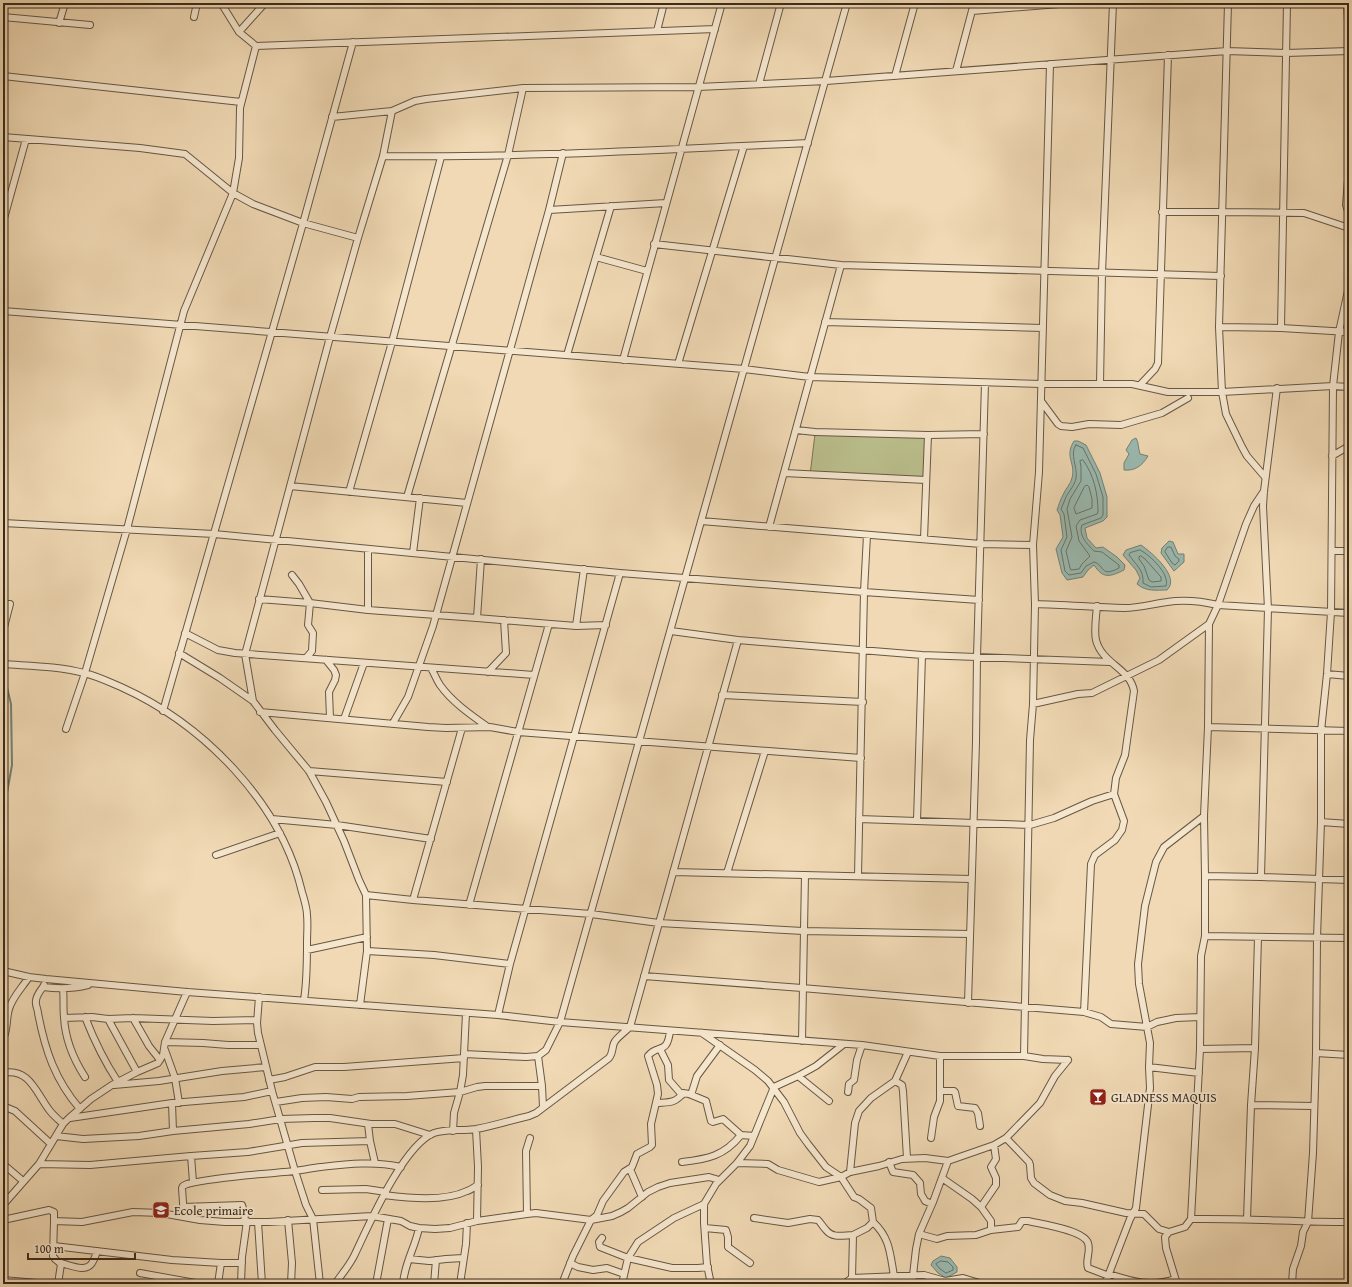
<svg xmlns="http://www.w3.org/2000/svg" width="1352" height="1287" font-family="'Gentium Book Plus',serif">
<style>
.green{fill:#babf8c;stroke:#7a7654}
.water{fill:#9abab1;stroke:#748176}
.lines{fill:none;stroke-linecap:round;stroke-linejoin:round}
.shore{stroke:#6a7367;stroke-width:1}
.stream{stroke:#748176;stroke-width:2}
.minor-casing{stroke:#685743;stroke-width:8}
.minor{stroke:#f5e6ce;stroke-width:6}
.labels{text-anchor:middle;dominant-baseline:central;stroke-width:3.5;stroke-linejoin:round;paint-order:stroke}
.poi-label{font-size:13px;fill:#3b2c1d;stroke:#f5e6ce;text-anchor:start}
</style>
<rect width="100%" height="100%" fill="#f0d9b4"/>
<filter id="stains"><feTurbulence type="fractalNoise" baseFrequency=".005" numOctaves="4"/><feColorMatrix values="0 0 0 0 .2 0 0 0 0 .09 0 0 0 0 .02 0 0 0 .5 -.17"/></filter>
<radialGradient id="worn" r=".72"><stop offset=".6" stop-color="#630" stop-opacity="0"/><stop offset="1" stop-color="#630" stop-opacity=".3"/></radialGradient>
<path class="green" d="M815,434L927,436L925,483L810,475Z"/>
<path class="water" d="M1136,438C1139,443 1138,448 1140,454L1148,456C1142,466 1135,471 1124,470V463L1129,454L1126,450L1132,440Z
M1074,441H1078L1086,445L1100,473L1107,497V517L1103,521L1085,528L1087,538L1096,548L1103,547L1117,557L1125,565L1124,570C1110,577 1103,579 1094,565L1088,570L1083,577L1067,580L1062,573L1056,549L1063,537L1060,515L1057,510C1059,505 1060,500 1063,495C1065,489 1071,484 1072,478C1076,463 1064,457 1074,441Z
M1169,541L1173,542L1178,554H1184V562L1174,571L1161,553L1162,548Z
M1141,545C1151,552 1181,577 1167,590C1157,590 1146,592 1137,584L1140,578L1136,570L1123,555L1126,550Z
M941,1256L950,1258L957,1267V1272L946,1278L938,1273L931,1265L933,1261Z"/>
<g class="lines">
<path class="shore" d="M1076,445L1083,448L1096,474L1103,497V515L1101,518L1082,525C1078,535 1088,545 1094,551L1102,552L1119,565V568C1100,578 1105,565 1094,562L1086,566L1081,573L1069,575L1065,571L1061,550L1067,537L1064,514L1061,509C1063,505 1064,501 1066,497C1069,491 1075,485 1076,478C1078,467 1069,454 1076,445Z
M1083,460C1094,475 1098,494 1098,512L1097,514L1080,520L1076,526L1079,541L1090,556L1082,564L1079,569L1071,570L1070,568L1066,551L1072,537L1067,509L1070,499L1081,481V467L1080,461Z
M1085,486L1087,485L1089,487L1092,499V508L1076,514L1074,508Z
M1168,547H1171L1175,556L1179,559V561L1175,565L1172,563L1165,552Z
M1140,550C1150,555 1170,574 1166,586L1151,587L1143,583C1144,570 1136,565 1129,555L1130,553Z
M1141,556L1145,559L1161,577V581L1152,582L1149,580L1144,566L1139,559V557Z
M941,1261L948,1262L953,1267V1270L946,1273L940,1269L936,1264Z"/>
<path class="stream" d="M3,815L12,765L11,704L5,679"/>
<defs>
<path id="minor" d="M221,3L239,32
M1228,3L1219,327L1222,392L1226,414L1242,447L1247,456L1265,477
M1347,3L1349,39
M972,11L1072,3
M3,12L6,3
M3,17L90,25
M194,17L197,3
M59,23L65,3
M657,31L664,3
M256,46L715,29
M956,71L974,3
M3,76C83,84 162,94 241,102
M895,76L915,3
M759,84L781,3
M332,117L392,111L415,101L426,99L523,88L698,87L826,81L1227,51L1286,53L1349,51
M3,137L140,148L185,154L233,193L253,204L303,223L358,238
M383,156C524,158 666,149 808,143
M1349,167L1346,205L1349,214
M549,210L666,203
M1162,212H1223L1304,213L1349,228
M3,222L26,139
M654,244L841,265L1221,276
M596,257L647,271
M3,311L744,369L810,377L1041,384H1132L1168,392H1222L1333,386L1349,387
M825,322L1043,328
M1219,327L1281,328L1349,332
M1281,328L1287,3
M567,355L611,206
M623,360L722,3
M678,364L744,146
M1100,384L1102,273L1113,3
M1140,385L1155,369L1158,363L1168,55
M1041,401L1058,424L1061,426L1072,427L1089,424L1121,425L1162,413L1188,398
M796,430L815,432L928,435L984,434
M1332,456L1349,446
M784,473L926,480
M290,486L467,503
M349,492L392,342L441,157
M407,497L508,155L523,88
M701,521L981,544L1033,545
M3,523L214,534L620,573L864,592L979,600
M769,527L841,265
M924,539L928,435
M1332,551H1349
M413,553L420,498
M292,575L299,584L310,603L308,625L313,633L312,651L306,658
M259,599L310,603L368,610L477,618L576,626L606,625
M3,604H10L3,631
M1035,604C1065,605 1095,607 1124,608C1139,608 1152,604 1167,602C1185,599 1201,601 1218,605L1349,613
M368,610V550
M477,618L481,559
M576,626L584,569
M671,631L738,640L922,655L1110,662
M185,633L218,650L235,653L534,675
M179,653L220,678L253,701L275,730L309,771L326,802L344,841L359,880L366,895L367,951L360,1005
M326,660L334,670L336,675L335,680L329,692L330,718
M3,664C30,666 57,666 84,673C97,676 109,682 121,687C203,724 281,802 302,892C304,899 307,908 307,915C308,924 307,934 307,943C307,962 307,981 304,1000
M431,668C434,673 436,679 440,685C452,702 471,715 488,727
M488,672L506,653L504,620
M1327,674L1349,676
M722,695L863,702
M253,701L245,654L247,647L330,337L358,238L383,156L392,111
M1033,704L1078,694L1092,693L1159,660L1209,624
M163,711L302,227L353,42
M260,712L428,727L446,728L490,727L518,732L861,758
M344,719L364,663
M393,723L408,697L433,626L549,210L563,153
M1208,727L1349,731
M66,729L85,673L127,529L184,311L233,193L239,158L240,108L256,46L239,32L265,3
M309,771L447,782
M272,819L337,825L431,839
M859,819L1030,825L1054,818L1092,801L1114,794
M917,821L922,655
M1321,822L1349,824
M216,855L280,833
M673,872L971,879
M727,873L765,751
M858,876L864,592L867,535
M1205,876L1261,877L1349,880
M1261,877L1268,609L1263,506L1264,491L1277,388
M366,895L413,900L591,914L659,923L803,931L970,934
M413,900L462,728
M469,905L549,624
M1205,936L1349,938
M307,950L367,937
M367,951L434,955L510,964
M3,971L29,977L46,979L187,992L498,1015L560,1022L862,1045L940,1056H1024L1043,1059L1068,1060
M644,976L802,988L1084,1012L1101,1017L1111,1024L1147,1027L1157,1022L1176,1018L1200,1017
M44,985L43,987C59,989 72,989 88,985
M43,987C40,991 36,996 36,1001C35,1005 38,1009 38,1013C45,1050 55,1080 80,1109
M63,989C64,998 63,1008 64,1017C65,1038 74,1060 85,1077
M259,997L257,1023L258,1033L272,1091L295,1171L306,1205L313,1219L320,1284
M968,1003L976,742L977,657L985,383
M1084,1012L1091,864L1095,855L1115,840L1122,830L1124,821L1114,794L1116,778L1125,755L1134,691C1130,668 1102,664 1096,640C1094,632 1096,616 1097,606
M498,1015L510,964L620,573
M85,1017C94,1040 104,1061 118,1082
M64,1018L92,1017L108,1019L133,1018L213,1021L257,1020
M133,1018L149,1046L160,1060
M108,1019L137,1072
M702,1033L755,1070L768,1081L784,1102L800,1133L808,1144L826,1167L841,1177L854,1197L859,1199L871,1208L873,1222L867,1228L853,1235L852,1278L844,1284
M3,1039C8,1030 6,1019 9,1009C13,996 22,988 29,977
M802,1041L805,875
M165,1042L203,1043L228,1045H260
M660,1049L668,1065L669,1080L682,1095
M1200,1049L1255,1048
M165,1050L175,1078L179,1103
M1316,1053L1349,1055
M464,1054L526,1057L538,1056L546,1050L560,1022L847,3
M538,1056L542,1086L543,1107
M1024,1056L1030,740L1033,704L1035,604L1033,545L1039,472L1050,64
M1149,1067L1199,1073
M3,1073C30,1067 37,1095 50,1111C54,1116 59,1120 63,1124
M798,1076L829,1101
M269,1080L285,1077L315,1067H344L464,1058
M895,1081L902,1085L903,1091L907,1158
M114,1085L159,1081L222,1071L266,1067
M941,1091H954L955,1092L958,1106L975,1108L978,1113L980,1126
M848,1092L849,1084L854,1080L857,1060L862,1045
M691,1095L697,1076L720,1045
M276,1102L302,1098L326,1097L352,1099L359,1097L407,1096L460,1092L477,1087L485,1086H542
M172,1103L173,1131
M656,1103C668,1102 675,1104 683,1093L689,1094L706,1101L711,1121L713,1122L723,1119L741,1135L754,1136
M1251,1105L1314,1106
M3,1106L15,1111L51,1144
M70,1118L172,1103L244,1097L272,1091
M476,1129L478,1167L477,1221
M453,1131L454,1113L460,1092L463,1075L466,1013
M56,1136L83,1139L139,1136L173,1131L249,1124L281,1119L314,1118H330L371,1124H395L430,1135
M931,1138L934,1117L940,1101V1056
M1006,1138L1029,1162L1030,1165L1031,1178L1034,1183L1050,1195L1065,1201L1082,1203L1126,1213L1144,1214L1159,1229L1169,1232
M370,1141L375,1163
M191,1156L193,1182
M682,1162C708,1159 724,1156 741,1135
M889,1162L893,1172L913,1175L920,1183L921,1194L924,1199L925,1201L932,1204
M737,1163L768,1164L778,1170L819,1182L841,1177L850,1172L879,1166L902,1159L925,1158L948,1161
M3,1164L23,1181
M39,1164L90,1165L191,1156L248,1152L302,1143L370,1141L368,1124
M630,1169L642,1197
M850,1172L855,1123L859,1111L871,1098L895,1081L908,1052
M942,1178L972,1199L981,1207L991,1221V1230
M322,1190L366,1189L386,1192
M384,1195C408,1198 444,1202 467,1191C471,1190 474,1187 478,1185
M704,1204V1223L707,1265L711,1284
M3,1205L39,1164L63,1124L69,1118L91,1099L112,1085L137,1072L158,1063L163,1055L165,1042L187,992
M183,1207L242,1205L245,1215L244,1222
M981,1207L996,1185V1178L991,1167L996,1159L994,1145
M527,1214L526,1151L530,1138
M184,1217L182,1188L183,1186L187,1184C222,1176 258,1175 294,1171C303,1170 312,1168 321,1167C348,1164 374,1161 401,1167
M754,1218L788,1223L810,1219L818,1220C821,1223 823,1227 826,1230C833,1239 844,1235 853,1235
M1191,1219C1244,1218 1296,1222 1349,1222
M1247,1219L1251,1105L1255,1048L1258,937
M3,1220L49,1210L54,1212V1221L82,1222L133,1212L161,1213L200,1220L225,1222H268L372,1216L401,1221L410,1226L419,1228L435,1229L450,1228L477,1221L527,1214L536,1213L591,1220L612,1216L621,1212L628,1208L648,1192L658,1187L670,1183L709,1177L719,1180
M288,1220L292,1263L291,1284
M54,1221L53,1256L55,1259L61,1264L58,1284
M258,1222L262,1284
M873,1222C890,1238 890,1253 894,1276
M705,1228L726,1230L728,1237V1247L750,1263
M919,1234L937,1239L947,1236L976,1235L991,1230L1018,1227L1022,1221H1028C1041,1224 1084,1230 1088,1243C1091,1252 1085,1260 1088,1268L1109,1276
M602,1238L599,1242L600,1247L628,1258L672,1268H698L708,1267
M54,1246L172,1260L221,1263H242
M409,1259L429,1261L446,1259L463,1258
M61,1263C70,1265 86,1273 92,1263C94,1260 96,1255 97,1251
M570,1263L578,1267L593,1270L607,1268L624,1274
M140,1273L201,1284
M1109,1274C1134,1282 1150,1287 1175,1279
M852,1278L924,1275L945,1281L963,1278L983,1284
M3,1280L49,1284
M218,1284L221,1263
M241,1284L242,1257L247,1221
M335,1284C341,1275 349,1266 354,1256C368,1227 403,1145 434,1133C446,1129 462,1131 476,1129C493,1126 511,1120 529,1116L536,1113L609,1058C613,1053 612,1048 614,1043C616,1038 626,1031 630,1027L738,640
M376,1284L388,1219
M403,1284C404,1264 415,1248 419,1228
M434,1284L436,1260
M460,1284L466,1244L467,1223
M562,1284L573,1256L591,1220L597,1215L603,1201L624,1172L632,1167L637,1154L650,1147L652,1145L651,1124L658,1094L657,1085L648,1056C658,1043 667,1056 670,1031
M622,1284L628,1258L638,1242L674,1218L704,1204L716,1184L737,1163L750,1146L774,1087L798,1076L816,1066L844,1044
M912,1284L916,1249L919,1234L933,1202L948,1161L994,1145L1006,1138L1040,1103L1055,1076L1068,1060
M1105,1284L1130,1219L1136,1208L1150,1088L1149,1067L1150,1043L1139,984L1138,964L1145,906L1156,862L1164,847L1204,816
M1177,1284L1166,1248L1165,1237L1169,1232L1185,1227L1191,1219L1200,1049L1201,956L1205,936V876L1204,816L1208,727L1209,624L1218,605L1246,524L1254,506L1264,491
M1292,1284L1293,1269L1301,1246L1303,1232L1308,1222L1313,1153L1316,1053L1317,938L1321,822V731L1327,674L1331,612L1333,386L1339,332L1349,286"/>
</defs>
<use href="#minor" class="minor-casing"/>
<use href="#minor" class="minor"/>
</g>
<defs>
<symbol id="bar-square" viewBox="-11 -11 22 22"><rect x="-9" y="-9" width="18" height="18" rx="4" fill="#8f2418" stroke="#f5e6ce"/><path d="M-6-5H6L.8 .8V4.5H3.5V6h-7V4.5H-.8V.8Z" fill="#fff"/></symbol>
<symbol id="school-square" viewBox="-11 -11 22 22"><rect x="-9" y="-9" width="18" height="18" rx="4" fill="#8f2418" stroke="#f5e6ce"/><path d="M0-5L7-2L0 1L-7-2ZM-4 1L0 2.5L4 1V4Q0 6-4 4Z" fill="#fff"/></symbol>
</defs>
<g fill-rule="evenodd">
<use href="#bar-square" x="1088" y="1087" width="20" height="20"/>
<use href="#school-square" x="151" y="1200" width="20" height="20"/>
</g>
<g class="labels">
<g class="poi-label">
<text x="1111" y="1097">GLADNESS MAQUIS</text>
<text x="174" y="1210">Ecole primaire</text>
</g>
</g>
<rect width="1352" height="1287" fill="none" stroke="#f0d9b4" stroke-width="16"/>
<rect x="4" y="4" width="1344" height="1279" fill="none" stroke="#3b2c1d" stroke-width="2"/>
<rect x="8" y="8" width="1336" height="1271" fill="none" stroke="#3b2c1d"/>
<path d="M28 1253v6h107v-6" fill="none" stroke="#3b2c1d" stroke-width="2"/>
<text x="34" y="1253" font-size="12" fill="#3b2c1d" stroke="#f5e6ce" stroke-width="3" paint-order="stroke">100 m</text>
<rect width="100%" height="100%" filter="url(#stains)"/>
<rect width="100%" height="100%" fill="url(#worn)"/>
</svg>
